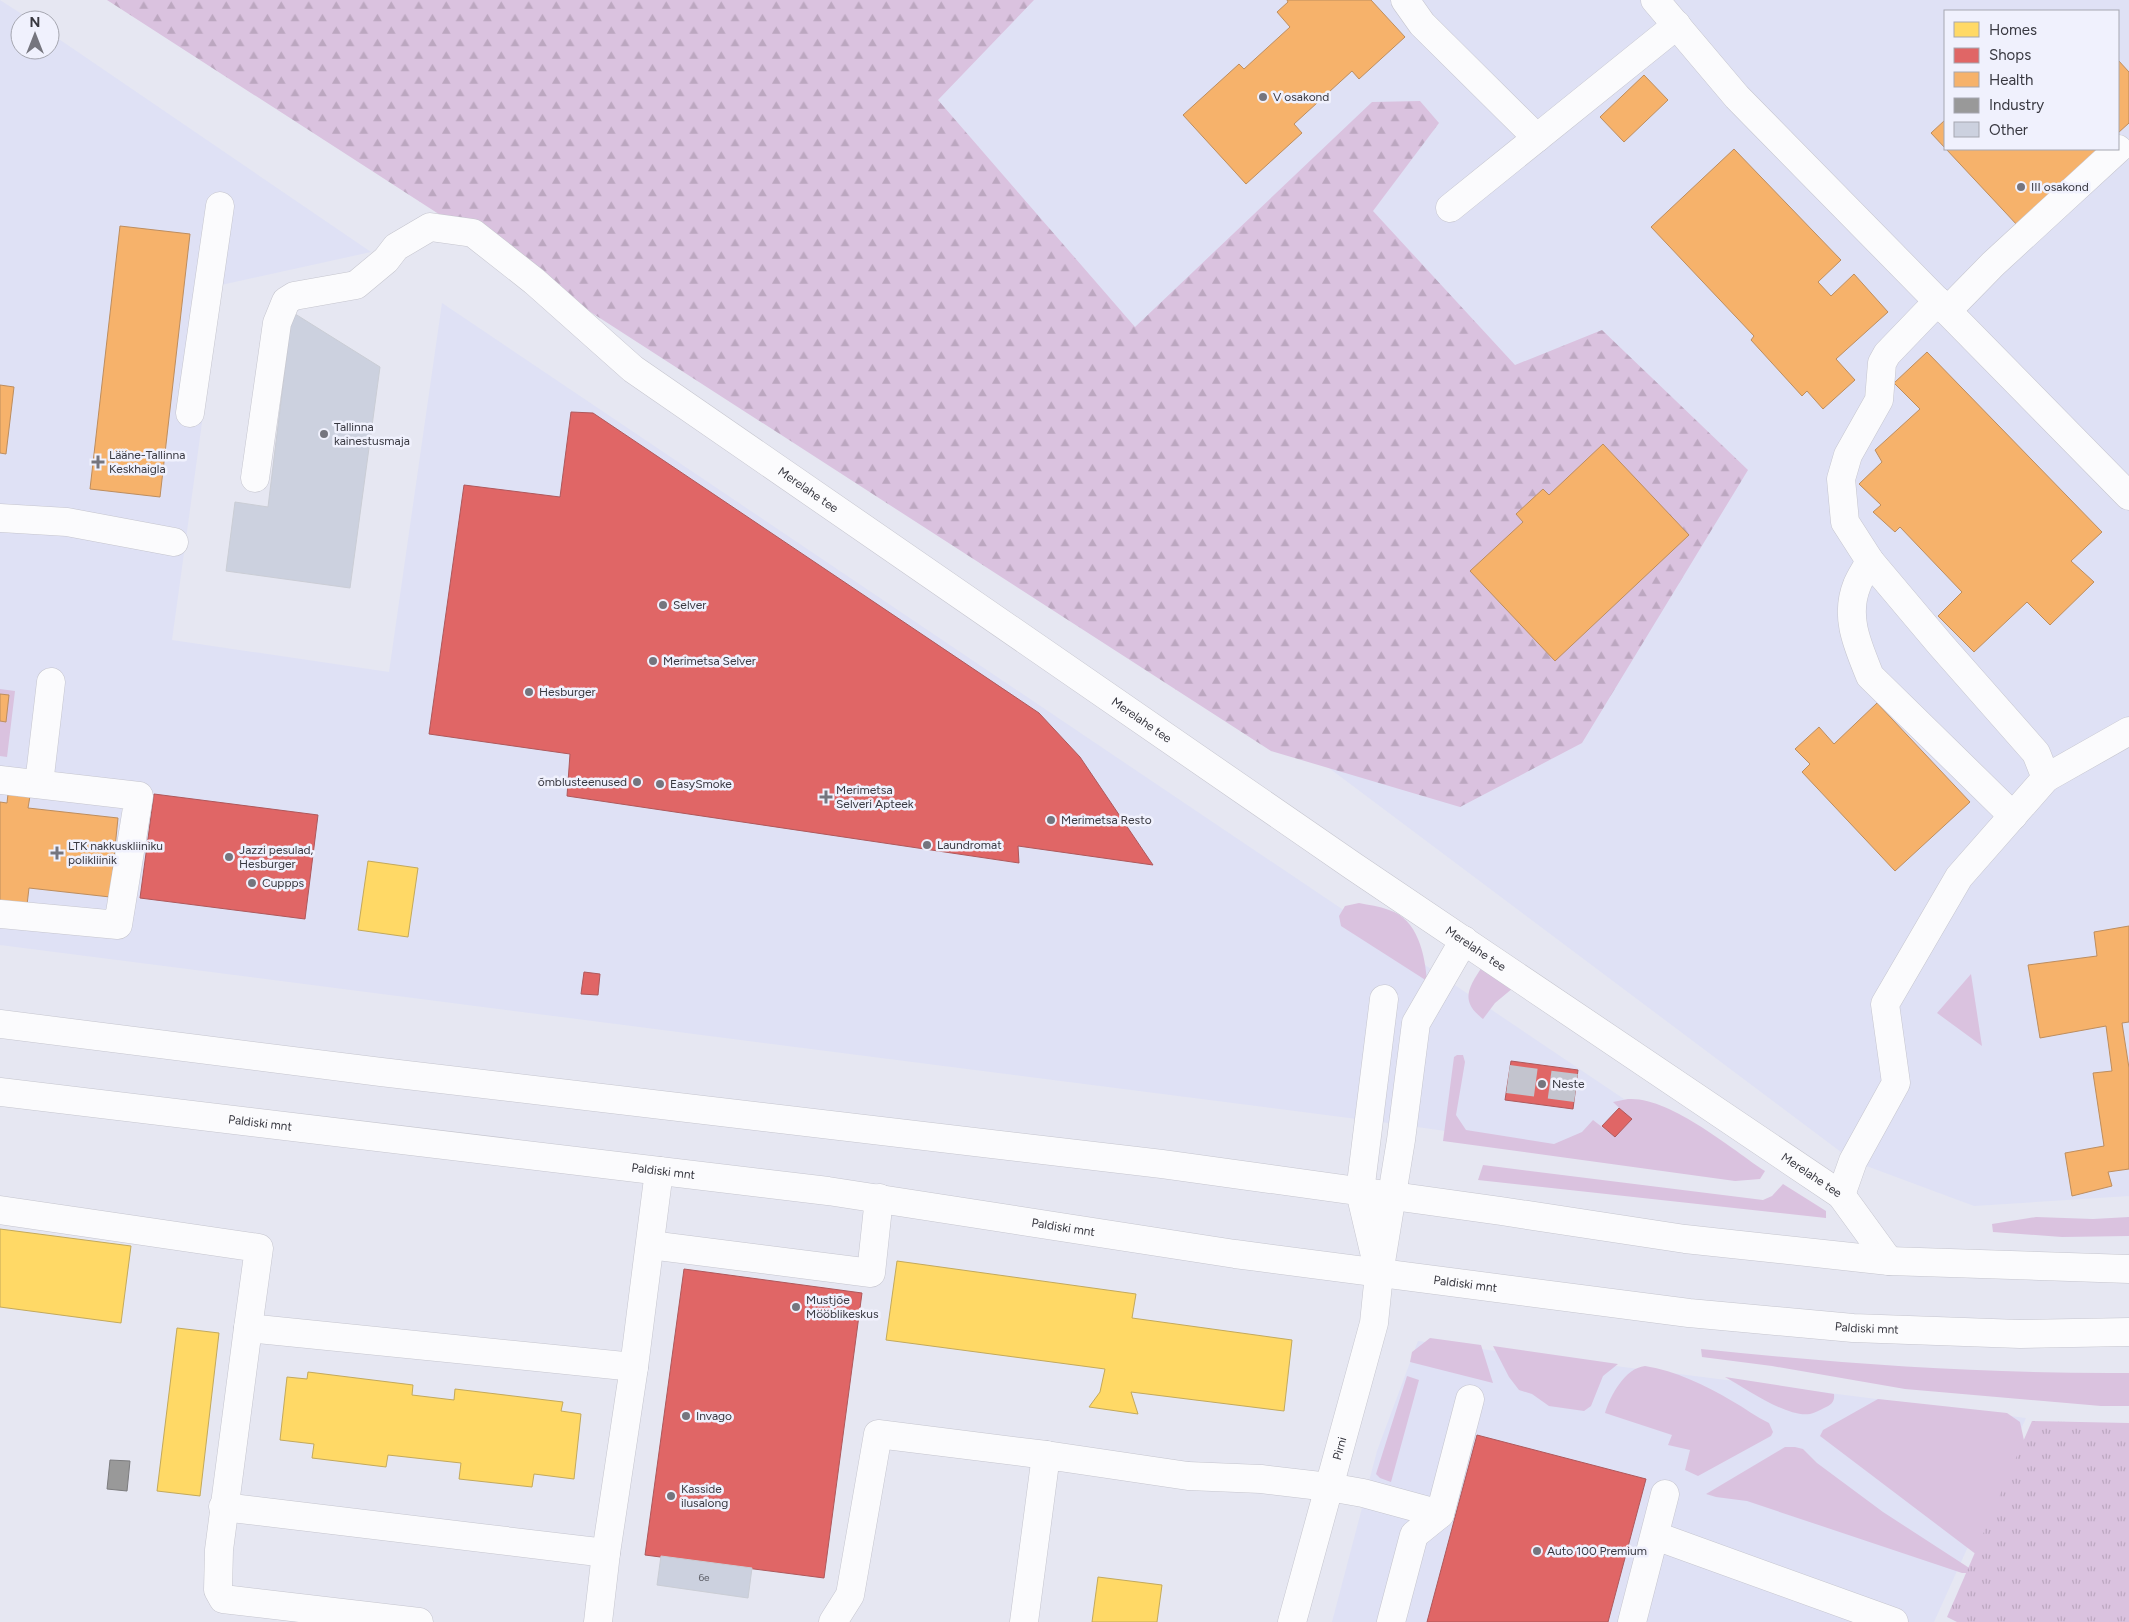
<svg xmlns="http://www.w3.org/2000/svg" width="2129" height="1622" font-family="Figtree,sans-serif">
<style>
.built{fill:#dfe1f5;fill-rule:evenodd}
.grass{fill:#dac2df}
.forest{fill:url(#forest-firs)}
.park{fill:url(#park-tufts)}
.homes{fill:#ffd966;stroke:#c3a95b}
.shops{fill:#e06666;stroke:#ae585b}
.health{fill:#f6b26b;stroke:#bd8d5e}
.industry{fill:#999;stroke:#7c7c7e}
.building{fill:#ccd1df;stroke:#cacdd5}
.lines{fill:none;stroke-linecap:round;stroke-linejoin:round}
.minor-tunnel{stroke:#c3c4ce;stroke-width:28;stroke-dasharray:28 14;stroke-linecap:butt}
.minor-casing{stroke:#c5c5ce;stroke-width:29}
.major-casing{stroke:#c5c5ce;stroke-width:29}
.minor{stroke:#fbfbfd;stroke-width:28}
.major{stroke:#fbfbfd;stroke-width:28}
.poi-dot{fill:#75757e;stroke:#f0f1fd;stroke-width:2}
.labels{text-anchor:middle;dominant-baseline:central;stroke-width:5;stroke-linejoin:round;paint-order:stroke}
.number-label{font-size:10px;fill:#5f616a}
.poi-label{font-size:12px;fill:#383840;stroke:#f0f1fd;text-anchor:start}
.street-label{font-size:12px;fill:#383840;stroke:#f0f1fd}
</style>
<defs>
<pattern id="forest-firs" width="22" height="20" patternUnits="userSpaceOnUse" patternTransform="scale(1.25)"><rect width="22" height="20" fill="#dac2df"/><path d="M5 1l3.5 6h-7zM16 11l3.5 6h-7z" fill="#bca7c0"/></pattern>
<pattern id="park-tufts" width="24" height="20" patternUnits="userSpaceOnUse" patternTransform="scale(1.25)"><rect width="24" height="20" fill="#dac2df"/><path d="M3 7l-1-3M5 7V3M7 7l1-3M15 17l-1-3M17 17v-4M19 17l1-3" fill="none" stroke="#bca7c0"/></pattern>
</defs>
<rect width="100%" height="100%" fill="#e6e7f2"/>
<path class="built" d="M0,0L31,20H20V50H50V33L371,252L221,285L172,640L389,672L442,303L1673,1132L1663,1162L1396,1124L0,945Z
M203,0H2129V1196L1974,1206L1853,1161L1157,639ZM1945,11H2118V149H1945Z
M1418,1341L1639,1369L2026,1418L1934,1622H1332L1377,1451Z"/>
<path class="grass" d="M0,689L15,691L7,757L0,756Z
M1359,903C1369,905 1379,906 1389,910C1418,919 1425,955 1427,981L1341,926L1339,916L1345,906Z
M1482,967L1513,988L1495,1003L1483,1019C1459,1001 1469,987 1482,967Z
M1971,974L1982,1046L1937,1013Z
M1457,1055H1463L1465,1062L1456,1115L1466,1130L1554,1144L1582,1132L1593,1120L1615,1137L1631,1119L1613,1102C1618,1101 1623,1100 1628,1099C1669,1096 1732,1149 1765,1171L1760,1179L1735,1181L1443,1141L1454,1057Z
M1483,1165L1763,1200L1772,1196L1783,1184L1826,1211V1218L1478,1180Z
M2036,1217L2093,1219L2129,1217V1236L2062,1237L1993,1232L1992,1224Z
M1430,1338L1481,1345L1493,1383L1410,1362L1412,1352Z
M1493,1346L1618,1364L1603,1376L1591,1406L1584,1411L1549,1406L1532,1394L1519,1390L1509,1377Z
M1701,1349C1844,1364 1985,1374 2129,1373V1406H2101L1905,1389L1772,1366L1702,1357Z
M1645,1366C1676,1371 1705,1385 1732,1401C1745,1408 1756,1417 1769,1423L1773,1432L1771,1436L1698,1476L1685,1470L1690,1450L1668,1445L1672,1435L1605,1413C1610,1396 1625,1368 1645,1366Z
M1407,1376L1419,1380L1391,1482L1380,1478L1376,1474Z
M1725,1377L1834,1394C1835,1402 1831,1405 1824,1408C1820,1410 1814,1413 1810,1414C1787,1418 1745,1388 1725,1377Z
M1878,1399L2007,1413L2020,1422L2059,1602L2006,1577L1820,1436L1823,1430Z
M1785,1447H1795L1803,1449L1817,1463L1883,1512L1977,1573H1962L1747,1501L1716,1497L1706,1494Z"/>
<path class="forest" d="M107,0H1034L938,100L1135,327L1372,102L1420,101L1439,123L1373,211L1515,365L1602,330L1748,470L1582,743L1460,807L1271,751Z"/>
<path class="park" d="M2032,1421L2129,1423V1622H1957L1947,1617Z"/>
<path class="homes" d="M368,861L418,868L408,937L358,930Z
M0,1229L131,1246L121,1323L0,1307Z
M897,1261L1136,1294L1132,1318L1292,1340L1284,1411L1131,1392L1138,1414L1089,1407L1100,1392L1105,1369L886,1340Z
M177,1328L219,1333L200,1496L157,1491Z
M308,1372L413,1385L412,1395L454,1400L455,1389L563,1402L561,1411L581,1414L574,1479L534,1474L532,1487L459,1479L461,1463L388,1455L386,1467L312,1458L314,1444L280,1440L287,1377L307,1379Z
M1098,1577L1162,1585L1157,1622H1092Z"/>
<path class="shops" d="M571,412L593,413L1039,713L1080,757L1153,865L1018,846L1019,863L567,796L570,754L429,734L464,485L560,497Z
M154,794L318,815L305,919L140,898Z
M584,972L600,974L598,995L581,994Z
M1511,1061L1578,1070L1573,1109L1505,1100Z
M1619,1108L1632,1119L1615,1137L1602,1126Z
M684,1269L862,1293L824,1578L645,1555Z
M1477,1435L1646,1479L1608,1622H1427Z"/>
<path class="health" d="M1287,0H1371L1405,37L1359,79L1352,71L1294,124L1302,133L1246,184L1183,115L1239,64L1244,69L1290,27L1277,12L1288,2Z
M2118,60L2129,72V123L2118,133Z
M1644,75L1668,100L1624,142L1600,117Z
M1945,120V148L1931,133Z
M1734,149L1841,260L1818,282L1831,296L1854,274L1888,312L1836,359L1855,380L1823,409L1807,391L1802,396L1751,340L1754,336L1651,227Z
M1946,149H2101L2018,226Z
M120,226L190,234L160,497L90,489Z
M1927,352L2102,532L2071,561L2094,582L2050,625L2027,602L1974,652L1938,616L1962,592L1900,527L1895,532L1873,512L1881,505L1859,484L1882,462L1875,450L1920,409L1894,383Z
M0,385L14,387L6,454L0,453Z
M1603,444L1689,535L1555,661L1470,571L1523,522L1516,514L1543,489L1549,495Z
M0,694L9,695L6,722L0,721Z
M1877,703L1970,802L1895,871L1802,772L1810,764L1795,749L1819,727L1834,744Z
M8,794L30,796L28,808L118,818L110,897L29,888L27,905L0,902V802L7,803Z
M2129,926V1022L2122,1023L2129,1068V1169L2108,1172L2112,1186L2072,1196L2065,1153L2104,1146L2093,1073L2112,1071L2106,1026L2040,1038L2028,965L2097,956L2094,932Z"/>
<path class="industry" d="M110,1460L130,1461L127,1491L107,1489Z"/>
<path class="building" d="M292,312L380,367L350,588L226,571L235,502L268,507Z
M661,1556L752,1568L748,1598L657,1585Z"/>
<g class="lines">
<path class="minor-tunnel" d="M1508,1079L1576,1088"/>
<defs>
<g id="minor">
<path d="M1405,0L1422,24L1537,138"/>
<path d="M1655,0L1737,97L2129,496"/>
<path d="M1450,208L1677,25"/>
<path d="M1938,301L1887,354L1882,363L1879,400L1848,455L1841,479L1845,522L1870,561L1940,644L2036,753L2046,778"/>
<path d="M1947,311L1993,264L2118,149"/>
<path d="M190,413L220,206"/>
<path id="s1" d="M255,478L277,323L286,301L294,296L356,285L386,260L396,247L430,227L473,233L534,281L633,369L1353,866L1841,1195L1889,1261"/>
<path d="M0,518L67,522L174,542"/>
<path d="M1870,561C1866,569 1860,577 1857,585C1844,617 1858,646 1870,676L2013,816"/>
<path d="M0,780L139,796L118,925L0,914"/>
<path d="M39,784L51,682"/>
<path d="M1841,1195L1853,1161L1896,1083L1885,1004L1959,877L2046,778L2129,731"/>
<path d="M0,1210L259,1248L248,1328"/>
<path d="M650,1245L871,1273L879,1198"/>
<path d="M1376,1260L1360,1192L1384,999"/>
<path d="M223,1507L606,1553"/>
<path d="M1656,1536L1894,1622"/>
<path d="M419,1622L223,1599L218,1590L219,1550L248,1328L634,1367"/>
<path d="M598,1622L606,1553L634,1367L659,1171"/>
<path d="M833,1622L850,1595L878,1434L1046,1455"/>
<path d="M1024,1622L1046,1455L1188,1476L1261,1479L1329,1487L1363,1493L1440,1514"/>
<path id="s2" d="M1292,1622L1374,1323L1379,1274L1401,1140L1416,1023L1464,940"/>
<path d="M1391,1622L1414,1535L1440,1514L1470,1399"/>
<path d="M1632,1622L1665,1494"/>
</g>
<g id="major">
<path d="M0,1024L381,1072L1162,1164L1501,1211L1685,1239L1889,1261L2129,1269"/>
<path id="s3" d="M0,1092L828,1191L1235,1254L1689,1313L1853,1328L2020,1334L2129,1332"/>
</g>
</defs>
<use href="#minor" class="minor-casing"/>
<use href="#major" class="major-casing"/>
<use href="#minor" class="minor"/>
<use href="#major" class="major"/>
</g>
<g class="poi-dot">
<circle cx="1263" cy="97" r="5"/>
<circle cx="2021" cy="187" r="5"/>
<circle cx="324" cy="434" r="5"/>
<path d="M95.5 454.5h5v5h5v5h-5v5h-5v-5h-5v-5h5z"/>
<circle cx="663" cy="605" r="5"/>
<circle cx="653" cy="661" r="5"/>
<circle cx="529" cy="692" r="5"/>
<circle cx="637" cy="782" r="5"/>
<circle cx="660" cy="784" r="5"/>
<path d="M823.5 789.5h5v5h5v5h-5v5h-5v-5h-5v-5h5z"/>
<circle cx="1051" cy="820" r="5"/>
<circle cx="927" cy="845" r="5"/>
<path d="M54.5 845.5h5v5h5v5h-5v5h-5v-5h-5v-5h5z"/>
<circle cx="229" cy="857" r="5"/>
<circle cx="252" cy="883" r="5"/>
<circle cx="1542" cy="1084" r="5"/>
<circle cx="796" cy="1307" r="5"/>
<circle cx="686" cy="1416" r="5"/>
<circle cx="671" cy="1496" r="5"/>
<circle cx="1537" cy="1551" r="5"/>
</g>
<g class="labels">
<g class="number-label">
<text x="704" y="1577">6e</text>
</g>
<g class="poi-label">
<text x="1273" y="97">V osakond</text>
<text x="2031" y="187">III osakond</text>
<text x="334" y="427">Tallinna<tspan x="334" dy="14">kainestusmaja</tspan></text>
<text x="109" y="455">Lääne-Tallinna<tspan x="109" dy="14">Keskhaigla</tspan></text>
<text x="673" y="605">Selver</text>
<text x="663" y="661">Merimetsa Selver</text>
<text x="539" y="692">Hesburger</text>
<text x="627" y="782" text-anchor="end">õmblusteenused</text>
<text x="670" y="784">EasySmoke</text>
<text x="836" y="790">Merimetsa<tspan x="836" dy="14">Selveri Apteek</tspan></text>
<text x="1061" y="820">Merimetsa Resto</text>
<text x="937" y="845">Laundromat</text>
<text x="68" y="846">LTK nakkuskliiniku<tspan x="68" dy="14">polikliinik</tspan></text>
<text x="239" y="850">Jazzi pesulad,<tspan x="239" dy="14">Hesburger</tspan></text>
<text x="262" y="883">Cuppps</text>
<text x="1552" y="1084">Neste</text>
<text x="806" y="1300">Mustjõe<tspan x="806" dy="14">Mööblikeskus</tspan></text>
<text x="696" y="1416">Invago</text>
<text x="681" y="1489">Kasside<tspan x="681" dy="14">ilusalong</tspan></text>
<text x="1547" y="1551">Auto 100 Premium</text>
</g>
<g class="street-label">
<text stroke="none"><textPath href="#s1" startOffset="814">Merelahe tee</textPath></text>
<text stroke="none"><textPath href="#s1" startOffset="1219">Merelahe tee</textPath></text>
<text stroke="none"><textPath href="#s1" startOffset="1624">Merelahe tee</textPath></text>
<text stroke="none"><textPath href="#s3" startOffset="262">Paldiski mnt</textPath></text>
<text stroke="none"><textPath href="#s3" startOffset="668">Paldiski mnt</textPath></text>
<text stroke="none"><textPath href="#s1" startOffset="2029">Merelahe tee</textPath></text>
<text stroke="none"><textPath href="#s3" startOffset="1072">Paldiski mnt</textPath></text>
<text stroke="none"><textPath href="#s3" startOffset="1478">Paldiski mnt</textPath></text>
<text stroke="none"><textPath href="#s3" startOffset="1882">Paldiski mnt</textPath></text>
<text stroke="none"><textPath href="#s2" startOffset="180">Pirni</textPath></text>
</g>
</g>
<rect x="1944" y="10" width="175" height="140" fill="#f0f1fd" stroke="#a6a7b1"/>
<rect x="1954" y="22" width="25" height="15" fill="#ffd966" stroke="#a6a7b1"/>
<text x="1989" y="35" font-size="15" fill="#383840">Homes</text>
<rect x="1954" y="48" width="25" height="15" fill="#e06666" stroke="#a6a7b1"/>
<text x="1989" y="60" font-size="15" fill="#383840">Shops</text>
<rect x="1954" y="72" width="25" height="15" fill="#f6b26b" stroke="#a6a7b1"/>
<text x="1989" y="85" font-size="15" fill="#383840">Health</text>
<rect x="1954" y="98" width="25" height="15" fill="#999999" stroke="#a6a7b1"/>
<text x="1989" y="110" font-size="15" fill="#383840">Industry</text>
<rect x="1954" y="122" width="25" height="15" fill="#ccd1df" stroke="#a6a7b1"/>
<text x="1989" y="135" font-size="15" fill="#383840">Other</text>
<g transform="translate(35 35)"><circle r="24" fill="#f0f1fd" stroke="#a6a7b1"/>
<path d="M0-4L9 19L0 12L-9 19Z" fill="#75757e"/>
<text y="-8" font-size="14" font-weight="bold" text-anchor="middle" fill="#383840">N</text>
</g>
</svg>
